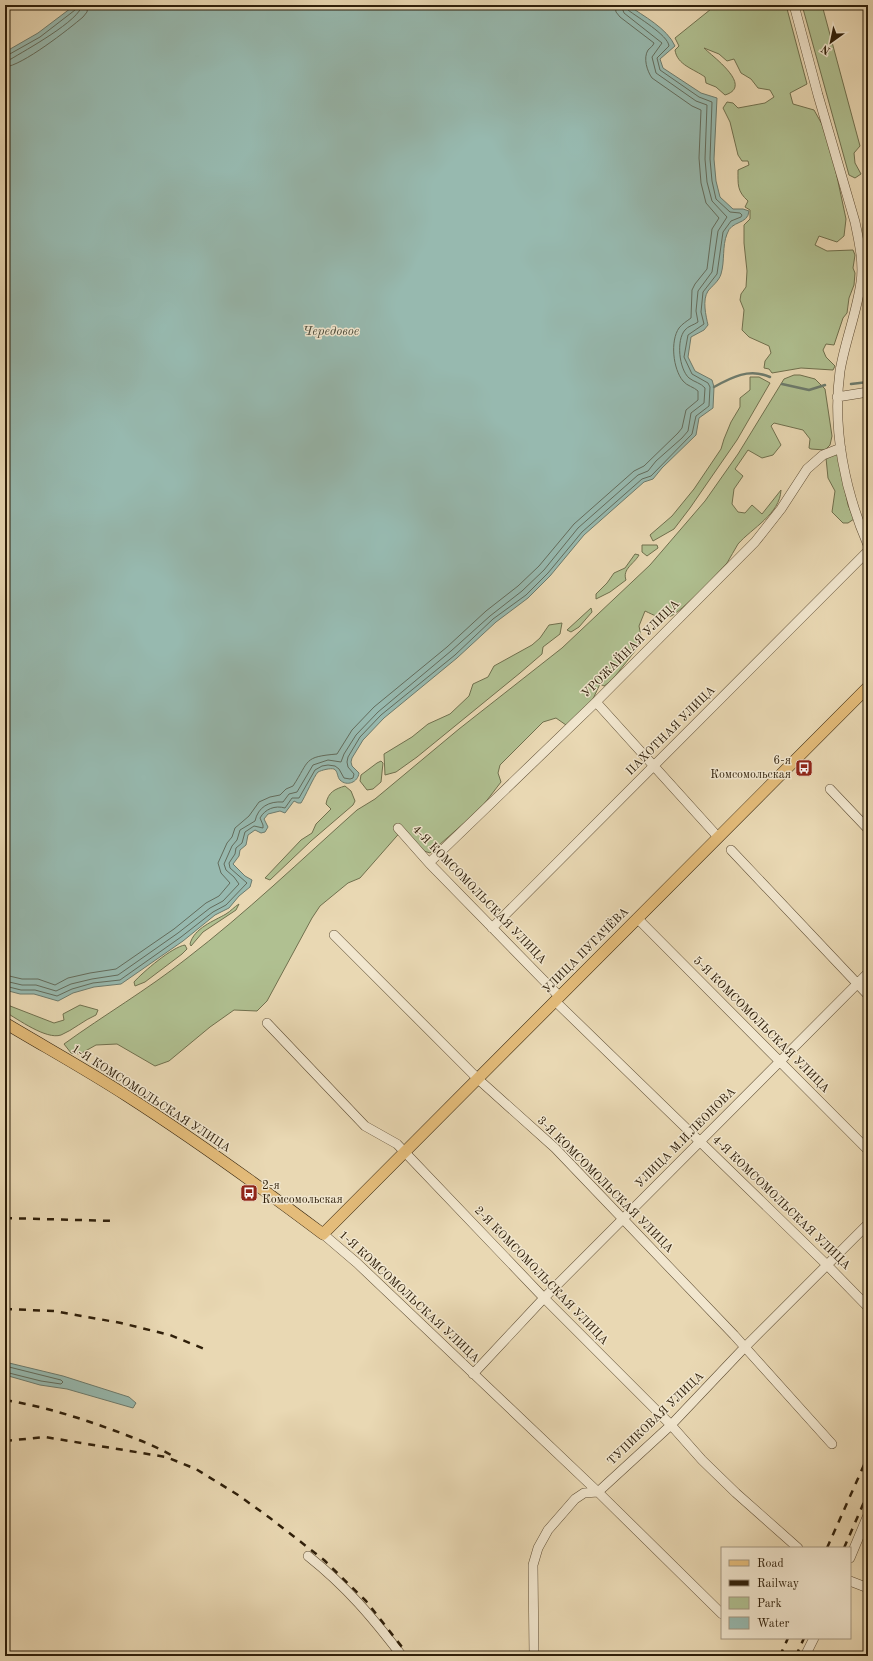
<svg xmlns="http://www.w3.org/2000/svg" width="873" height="1661" font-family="'Old Standard TT',serif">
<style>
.green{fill:#b0c091;stroke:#70704e}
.water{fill:#97b9af;stroke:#6d7b6d}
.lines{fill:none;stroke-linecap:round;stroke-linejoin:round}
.shore{stroke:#636c5c;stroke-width:1}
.stream{stroke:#6d7b6d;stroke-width:2.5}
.minor-casing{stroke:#5e4d34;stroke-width:10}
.major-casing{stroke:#2f1f0a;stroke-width:12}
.minor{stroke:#f1e6ce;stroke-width:9}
.major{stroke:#e4bc7a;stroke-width:11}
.rail{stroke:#2f1f0a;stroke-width:2.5;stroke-dasharray:7 7;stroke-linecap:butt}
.labels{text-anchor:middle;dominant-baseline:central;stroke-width:3;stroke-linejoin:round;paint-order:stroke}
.street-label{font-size:12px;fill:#2f1f0a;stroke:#f1e6ce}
.poi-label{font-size:12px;fill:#2f1f0a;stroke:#f1e6ce;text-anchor:end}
.water-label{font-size:13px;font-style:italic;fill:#4e4d3c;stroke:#f1e6ce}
</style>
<rect width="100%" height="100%" fill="#e9d8b3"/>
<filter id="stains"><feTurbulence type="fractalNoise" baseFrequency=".005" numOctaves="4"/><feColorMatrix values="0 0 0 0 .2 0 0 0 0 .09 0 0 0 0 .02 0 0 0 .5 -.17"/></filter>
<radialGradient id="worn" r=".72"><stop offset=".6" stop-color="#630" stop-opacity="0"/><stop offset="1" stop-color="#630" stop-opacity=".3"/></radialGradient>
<path class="green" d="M716,5H786L807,84L790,93L793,104L814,110L823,126L833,158L846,219L844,236L837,242L819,236L815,245L827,251L853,250L855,255L853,268L855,273L854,285L849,298L847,313L843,318L834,345L826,344L823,350L826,357L835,366L833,370L801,368L772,373L769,369L764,368L765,361L771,353L769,346L749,337L742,330L744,310L740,300L741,294L746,287L747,271L744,243V225L750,219V210L745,207L748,201C737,191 738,185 738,170L749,165L748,161H742L738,155L730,122L723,108L727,102L733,103L738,108L765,103L774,97L770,90L758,88L751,79L741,73L734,59L727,61L719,54L704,48C713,57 754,86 725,95L716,87L706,83L705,77C694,69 677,65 675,50L679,46L675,38Z
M802,5H822L860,146L854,153L855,163L861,174L855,178L849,175Z
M868,204V268C863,248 860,223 868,204Z
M794,375H800L815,379L825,389L832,436L830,445L825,450L811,449L809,448L810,439L803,430L774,423L771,426L781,445L773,455L762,458L748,450L735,469L743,476L734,489L732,504L738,512L745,513L752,505L762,514L781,490C780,514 752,528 738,544C734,550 731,557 727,563C719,572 681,612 671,616C661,620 654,615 645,611L639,626L641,636L639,646L612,680L604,686L600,684L592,701L566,725L556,718L543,722L500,765L498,773L501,782L481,808L430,853L424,851L403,829L360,878L348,883L320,906L312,918L267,1001L257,1011L234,1010L210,1027L169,1061L155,1066L117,1044L96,1045L80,1054L71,1053L64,1044C104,1015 147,990 186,959C246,913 301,860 357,810L375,799L459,729L562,648L650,565L705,501L738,454L784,379Z
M750,377H759L770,383L737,440L690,508L674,529L653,541L650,535L672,516L694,489L721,449L724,439L731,422L740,407V398L750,390Z
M836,453L838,456L848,505L854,519L848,523H843L832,512L835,491L828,478L826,458Z
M642,545H657L658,548L647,556L642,552Z
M635,554L639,555C634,564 622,569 626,580L610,592L596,599V594L607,583L614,573L625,568Z
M591,608L592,612L579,627L571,632L567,630Z
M562,623L560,634L543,647L542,654L520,673L417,757L396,772L385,775L384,754L412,737L428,724L450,714L469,696L473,684L488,677L494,666L532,645L540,638L549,625Z
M381,761L383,763L381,782L373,789L367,790L360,781L361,775L377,763Z
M345,786L351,791L355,801L353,805L311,841L270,880L265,878L301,840L312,833L316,824L331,809L326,804C328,792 335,789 345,786Z
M239,904L236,910L203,932L191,946L190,944C194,928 214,921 226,914C231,911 234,907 239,904Z
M185,945L187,949L182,954L145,982L135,986L134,982C143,972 172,947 185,945Z
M5,1004L54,1023L64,1020L63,1014L80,1005L98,1010L96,1015C84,1020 73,1030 61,1035C46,1040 18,1019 5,1012Z"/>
<path class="water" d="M75,5H628C643,16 667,28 675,46L660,59L663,68L701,93L717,98L714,159L716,181L720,197L733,209H743L749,211C748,225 731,220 727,234C722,246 725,261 721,274C719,281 712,286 708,291C702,300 706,316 708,325L704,330L691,337L688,357L695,371L712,380L714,387L713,408L699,418L696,435L662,468L653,479L644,482L584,535L550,576L528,598L496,622L457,658L384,718L363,740L352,758L351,762L352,766L359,773C358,782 347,787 340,780C337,777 338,771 334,769C330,768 322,770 318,772C314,776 305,797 301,803H298L294,801L285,813L280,811L268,814L264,819L268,827L265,832L261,833L255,830L248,835L246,845L240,850L239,856L233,864L245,876L252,880L250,887L239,896L229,908L215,915L183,941L121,984L94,987L73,993L58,1001L34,994H20L5,990V52L38,33Z
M5,1362L63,1376L129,1397L136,1403L133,1408L67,1389L40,1385L5,1375Z"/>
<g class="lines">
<path class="shore" d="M5,56L8,55L40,37L75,10L77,5
M5,61L11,59C24,51 81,20 82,5
M5,67C22,66 69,29 83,17L87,12L88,5
M5,975L22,979H38L55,985L68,978L90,973L116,969L174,929L206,903L219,896L230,883L221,873L218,863L227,843L232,837L235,828L249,816L259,802L270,797L280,795L286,789L293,786C310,760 303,757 337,754L352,730L374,707L447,647L486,611L518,586L539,566L574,524L634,471L644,466L678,433L682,428L686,410L698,400V391C694,387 687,386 683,381C673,369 670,341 679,328C682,324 687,321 691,318L692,290L695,284L707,269L712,229L719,218L706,203L701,183L699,158L701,110L692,106L652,78C647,71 643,58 648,50C651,47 653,46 654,43L620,17L616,12L615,5
M5,981L22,985H36L56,991L71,984L92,979L118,975L178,933L210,908L223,901L239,884L234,877L226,870L224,864L232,846L237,840L240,830L255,821C258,807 269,801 283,802L289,794L297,792L313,765L328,760L341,762L344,754L356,735L378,712L451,651L490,616L522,591L544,570L578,528L638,475L648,471L656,461L682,438L688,431L691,413L704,403L705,388C701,383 694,382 689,378C679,369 676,340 685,330C688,326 694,325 698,322L696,311L698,291L712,272L718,231L727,217L712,201L707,182L705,159L707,105L696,101L656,73L652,57L662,43L624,13L621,5
M5,986L21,990H35L57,996L72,989L93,983L120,980L181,937L213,912L226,905L247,883L230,868L229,863L235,854L236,848L242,843L245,832L254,826L263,828V825L260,818C265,809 275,805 285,808L292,798H299L315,770L322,766L328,765L335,766L339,769L344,778L350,779L353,778L354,774L348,767L347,762L348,757L360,737L381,715L455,655L493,619L526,595L548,573L582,532L642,479L651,476L692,434L696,416L709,406L710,387L708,383L692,374L684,357L688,335L704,324L701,312L703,292L717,274L723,232L731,221L741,217L742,215L740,213L730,212L716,199L712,181L710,159L712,102L699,97L660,70L657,58L669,46C668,35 637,17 628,10L626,5
M5,1366L61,1380L63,1382L61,1384L41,1381L5,1372"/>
<path class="stream" d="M782,384L809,390L825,385
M851,384L868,382
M714,387C732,377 749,368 770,377"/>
<defs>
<path id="minor" d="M794,5L818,95L855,222C859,241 864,263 861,282C857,312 845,341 840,371C832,429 845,492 868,545
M837,397L868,392
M596,702L718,837
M830,789L868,829
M398,828L429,863L559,996
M731,850L868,995
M429,863L596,702L755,542L781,509L807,469L823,455L841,448
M637,918L868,1150
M492,928L868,551
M334,935L478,1079L555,1148L734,1335L832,1444
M555,1001L826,1264L868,1307
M267,1023L365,1126L397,1144L544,1298L671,1425L702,1460L736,1493L798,1548
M323,1234L357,1263L598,1492L722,1614
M473,1374L544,1298L868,973
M308,1556C347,1587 372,1617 402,1656
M850,1558L868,1515
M850,1581L868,1588
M534,1656L533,1565L538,1548L548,1530L575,1499L584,1493L598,1492L671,1425L744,1348L868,1224
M805,1656L814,1638"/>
<path id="major" d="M5,1023C45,1047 87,1070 127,1096C194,1139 259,1186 323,1234L868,687"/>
</defs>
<use href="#minor" class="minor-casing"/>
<use href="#major" class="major-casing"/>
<use href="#minor" class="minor"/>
<use href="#major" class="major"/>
<path class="rail" d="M5,1218L116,1221
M5,1309L54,1311L121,1323L170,1335L207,1350
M5,1400C47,1407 87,1420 126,1435C142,1441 157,1447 171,1455
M5,1441L45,1437L166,1457L196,1469L238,1495L270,1518L324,1560L366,1601L409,1656
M827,1548L868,1456
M844,1548L868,1493
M780,1656L788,1638
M796,1656L804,1638"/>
</g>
<defs>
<symbol id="bus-square" viewBox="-11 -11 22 22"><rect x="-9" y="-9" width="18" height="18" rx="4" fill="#8f2418" stroke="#f1e6ce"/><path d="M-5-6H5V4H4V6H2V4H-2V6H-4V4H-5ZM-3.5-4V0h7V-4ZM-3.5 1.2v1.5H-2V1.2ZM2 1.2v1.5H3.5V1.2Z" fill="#fff"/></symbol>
</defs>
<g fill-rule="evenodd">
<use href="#bus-square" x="794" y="758" width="20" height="20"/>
<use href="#bus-square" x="239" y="1183" width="20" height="20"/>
</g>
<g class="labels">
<g class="street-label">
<text transform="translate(631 649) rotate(-45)">УРОЖАЙНАЯ УЛИЦА</text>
<text transform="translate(671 731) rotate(-45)">ПАХОТНАЯ УЛИЦА</text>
<text transform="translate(479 895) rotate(46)">4-Я КОМСОМОЛЬСКАЯ УЛИЦА</text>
<text transform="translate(586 951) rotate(-45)">УЛИЦА ПУГАЧЁВА</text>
<text transform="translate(761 1025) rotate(45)">5-Я КОМСОМОЛЬСКАЯ УЛИЦА</text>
<text transform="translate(151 1099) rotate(33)">1-Я КОМСОМОЛЬСКАЯ УЛИЦА</text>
<text transform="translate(686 1138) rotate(-45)">УЛИЦА М.И.ЛЕОНОВА</text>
<text transform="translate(605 1185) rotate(45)">3-Я КОМСОМОЛЬСКАЯ УЛИЦА</text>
<text transform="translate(781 1203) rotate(44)">4-Я КОМСОМОЛЬСКАЯ УЛИЦА</text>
<text transform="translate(541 1276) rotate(46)">2-Я КОМСОМОЛЬСКАЯ УЛИЦА</text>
<text transform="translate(409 1297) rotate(43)">1-Я КОМСОМОЛЬСКАЯ УЛИЦА</text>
<text transform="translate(656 1419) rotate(-44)">ТУПИКОВАЯ УЛИЦА</text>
</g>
<g class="poi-label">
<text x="791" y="761">6-я<tspan x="791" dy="14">Комсомольская</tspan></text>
<text x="262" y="1186" text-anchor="start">2-я<tspan x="262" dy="14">Комсомольская</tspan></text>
</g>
<g class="water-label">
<text x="331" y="331">Чередовое</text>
</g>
</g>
<rect width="873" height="1661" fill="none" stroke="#e9d8b3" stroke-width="20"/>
<rect x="6" y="6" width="861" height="1649" fill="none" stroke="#2f1f0a" stroke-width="2"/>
<rect x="10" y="10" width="853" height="1641" fill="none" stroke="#2f1f0a"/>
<rect x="721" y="1547" width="130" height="92" fill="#f1e6ce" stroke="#a39680"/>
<rect x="729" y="1560" width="20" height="6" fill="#e4bc7a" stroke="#a39680"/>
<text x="757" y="1567" font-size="12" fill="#2f1f0a">Road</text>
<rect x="729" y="1580" width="20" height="6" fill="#2f1f0a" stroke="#a39680"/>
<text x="757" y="1587" font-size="12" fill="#2f1f0a">Railway</text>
<rect x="729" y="1597" width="20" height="12" fill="#b0c091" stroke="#a39680"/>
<text x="757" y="1607" font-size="12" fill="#2f1f0a">Park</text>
<rect x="729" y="1617" width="20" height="12" fill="#97b9af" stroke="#a39680"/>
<text x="757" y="1627" font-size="12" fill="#2f1f0a">Water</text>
<g transform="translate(831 42) rotate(213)" stroke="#f1e6ce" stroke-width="3" paint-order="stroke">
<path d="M0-3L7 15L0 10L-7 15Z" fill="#2f1f0a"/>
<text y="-6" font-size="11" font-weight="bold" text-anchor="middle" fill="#2f1f0a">N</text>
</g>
<rect width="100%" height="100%" filter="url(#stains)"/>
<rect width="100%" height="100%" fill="url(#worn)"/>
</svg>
